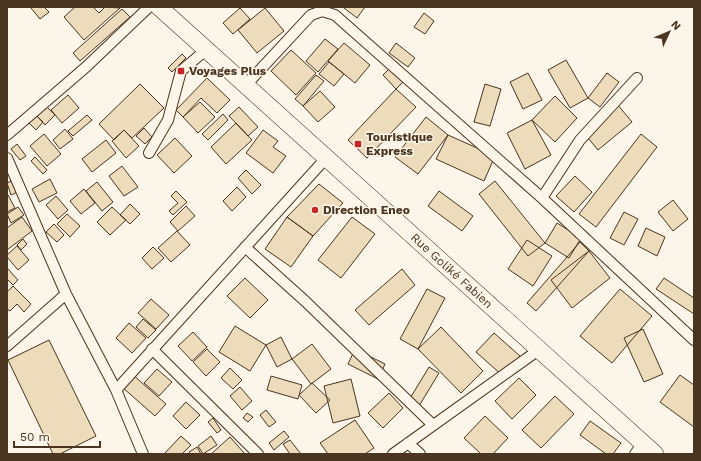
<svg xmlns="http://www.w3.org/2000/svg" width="701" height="461" font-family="'Work Sans',sans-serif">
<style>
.building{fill:#ecdcbc;stroke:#4a3520}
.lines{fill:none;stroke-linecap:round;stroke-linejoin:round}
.minor-casing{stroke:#4a3520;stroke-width:12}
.trunk-casing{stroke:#4a3520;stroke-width:18}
.minor{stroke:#fbf6e9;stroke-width:10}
.trunk{stroke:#fbf6e9;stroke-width:17}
.poi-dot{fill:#c62828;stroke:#fbf6e9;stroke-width:1.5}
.labels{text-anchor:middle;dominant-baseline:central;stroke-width:3;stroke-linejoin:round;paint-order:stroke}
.poi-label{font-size:12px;font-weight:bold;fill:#4a3520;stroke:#fbf6e9;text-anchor:start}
.street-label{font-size:12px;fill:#4a3520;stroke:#fbf6e9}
</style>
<rect width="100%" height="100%" fill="#fbf6e9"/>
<path class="building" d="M33,7H44L49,12L40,19L31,8Z
M75,7H93L99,13L105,7L120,8L84,40L64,17Z
M345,7H365L357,18L344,8Z
M240,8L250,19L233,34L223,23Z
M265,8L284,31L257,53L238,30Z
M122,9L130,17L80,61L73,53Z
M424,13L434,21L425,34L414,27Z
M325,39L338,49L318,72L306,61Z
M344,43L370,65L355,83L328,61Z
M396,43L415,58L408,67L389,53Z
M291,50L316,73L296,95L271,71Z
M182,54L186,58L172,72L168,68Z
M566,60L588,98L570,108L548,70Z
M329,62L344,74L334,86L319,74Z
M391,67L404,81L396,89L383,75Z
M528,73L542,100L523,109L510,82Z
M607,73L619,82L600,107L588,98Z
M316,75L324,81L303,106L295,99Z
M207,78L230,100L217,113L201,98L183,117L176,110Z
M140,84L164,108L132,138L124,130L114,140L99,124Z
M485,84L501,89L490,126L474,122Z
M396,89L416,107L367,158L348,140Z
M320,91L335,107L318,122L303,106Z
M68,95L79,108L62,123L51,110Z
M555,96L577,118L555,142L532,120Z
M200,102L215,117L198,133L183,117Z
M617,104L632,122L598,150L583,132Z
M46,106L55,115L45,125L36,115Z
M239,107L258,127L248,136L229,116Z
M223,114L228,120L208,140L202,134Z
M36,115L43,122L36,130L28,122Z
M87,115L92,120L73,136L68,131Z
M426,117L448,135L418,174L395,157Z
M532,120L551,155L525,169L507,133Z
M236,123L252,140L226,164L211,147Z
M144,128L152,137L145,144L136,136Z
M65,129L73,139L60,149L53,140Z
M124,130L139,146L126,158L112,141Z
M263,130L278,141L273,147L286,156L273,173L246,153Z
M44,134L61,154L47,166L30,146Z
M641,134L657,147L596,227L579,214Z
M448,135L495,156L484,181L436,159Z
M175,138L192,156L174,173L157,155Z
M106,140L116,153L92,172L82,159Z
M17,144L26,156L20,160L11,149Z
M35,157L47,170L43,174L31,161Z
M122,166L138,187L124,196L109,176Z
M246,170L261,185L252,194L238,178Z
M575,176L592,192L574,212L556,196Z
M50,179L57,193L39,202L32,189Z
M14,180L19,191L11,195L7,183Z
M495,181L545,243L528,256L479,194Z
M97,182L113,202L102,211L86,191Z
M319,184L343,203L313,236L287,217Z
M237,187L246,197L232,211L223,201Z
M84,189L95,203L81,214L70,201Z
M176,191L187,202L173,215L169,211L178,203L171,196Z
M439,191L473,216L462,231L428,206Z
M7,195H8L15,208L7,212Z
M56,196L68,210L58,219L46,205Z
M673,200L688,219L673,231L658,212Z
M130,204L140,214L130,224L120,215Z
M186,206L195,216L178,231L170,222Z
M18,207L24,215L11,223L7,214Z
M112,207L126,220L110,235L97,222Z
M624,212L638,219L624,245L610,238Z
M67,214L80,226L70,237L57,224Z
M22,217L32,231L7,250V228Z
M287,217L313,236L291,267L265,249Z
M352,217L375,234L341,278L318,260Z
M557,223L581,238L569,258L545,243Z
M54,224L64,235L57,242L46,232Z
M646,228L665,237L657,256L638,246Z
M177,231L190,245L171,262L158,248Z
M23,239L27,244L21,250L17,245Z
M527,240L552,256L533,286L508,269Z
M580,242L589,251L536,311L527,303Z
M17,246L29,260L18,270L7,257V255Z
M153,247L164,258L152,269L142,258Z
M589,251L610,278L572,308L551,280Z
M7,268L18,280L13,285L7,279Z
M402,269L415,285L369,325L355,310Z
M245,278L268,300L250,318L227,296Z
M664,278L694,298V314L656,289Z
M13,286L31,304L24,312L17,304L10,311L7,309V292Z
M427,289L445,298L418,349L400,339Z
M620,289L652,316L612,363L580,336Z
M151,299L169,315L156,329L138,313Z
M143,319L156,330L148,338L136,327Z
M129,323L146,338L132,353L116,338Z
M235,326L266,345L250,371L219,352Z
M441,327L483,371L461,393L418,349Z
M643,329L663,374L644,382L624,338Z
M193,332L207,347L192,361L178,346Z
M494,333L520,356L503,376L476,352Z
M281,337L292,359L277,367L266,345Z
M49,340L96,436L60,454H53L8,360Z
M312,344L331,369L311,384L292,359Z
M207,349L220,362L206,376L193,362Z
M355,349L385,364L378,379L348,364Z
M429,367L439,373L419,406L409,400Z
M230,368L242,380L233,389L221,378Z
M157,369L172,382L159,396L144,383Z
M133,375L166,404L155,416L122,387Z
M680,375L694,385V427L660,402Z
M271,376L302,385L298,399L267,390Z
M519,378L536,395L512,419L495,401Z
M351,379L360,416L333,423L324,386Z
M312,383L330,400L316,413L299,395Z
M240,387L252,401L242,410L230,396Z
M389,393L403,408L383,428L368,413Z
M555,396L574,414L541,448L522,430Z
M186,402L200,415L186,429L173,416Z
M266,410L276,422L269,427L260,415Z
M247,413L253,417L248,422L243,418Z
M485,416L508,438L493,454H481L464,438Z
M213,418L221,430L217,433L208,422Z
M355,420L374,448L365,454H328L320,443Z
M590,421L621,443L613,454H606L580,435Z
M284,431L289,437L274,450L269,443Z
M181,436L191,445L182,454H167L165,453Z
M211,436L217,445L203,454L198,446Z
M230,437L245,454H211Z
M290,440L301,454H290L283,444Z
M197,447L201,454H190L189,452Z"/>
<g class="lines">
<defs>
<path id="minor" d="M246,85L311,15L322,11L335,15L542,198L694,340
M7,135L86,67L149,7
M149,153L168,120L181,71L207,49
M7,158L66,294L116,390L143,454
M542,198L580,140L637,78
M245,247L305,301L433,425
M7,346L66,294
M152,349L258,454
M116,390L327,157
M408,443L420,454
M393,454L540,349
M635,454L643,443"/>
<g id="trunk">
<path id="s1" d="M159,7L655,454"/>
</g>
</defs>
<use href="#minor" class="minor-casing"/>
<use href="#trunk" class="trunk-casing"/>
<use href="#minor" class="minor"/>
<use href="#trunk" class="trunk"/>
</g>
<g class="poi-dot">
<rect x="177" y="67" width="8" height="8" rx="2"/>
<rect x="354" y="140" width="8" height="8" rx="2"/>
<circle cx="315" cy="210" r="4"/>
</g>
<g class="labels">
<g class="poi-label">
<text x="189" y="71">Voyages Plus</text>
<text x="366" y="137">Touristique<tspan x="366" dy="14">Express</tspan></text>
<text x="323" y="210">Direction Eneo</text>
</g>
<g class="street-label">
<text stroke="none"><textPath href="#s1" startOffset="394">Rue Goliké Fabien</textPath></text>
</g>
</g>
<rect width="701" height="461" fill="none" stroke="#4a3520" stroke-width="16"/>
<g transform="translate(669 32) rotate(46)" stroke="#fbf6e9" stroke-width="3" paint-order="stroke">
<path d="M0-3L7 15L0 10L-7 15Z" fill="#4a3520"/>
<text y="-6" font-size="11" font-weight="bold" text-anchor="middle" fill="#4a3520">N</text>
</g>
<path d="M14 441v6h86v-6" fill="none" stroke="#4a3520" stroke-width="2"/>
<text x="20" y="441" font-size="12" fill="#4a3520" stroke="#fbf6e9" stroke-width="3" paint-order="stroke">50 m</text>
</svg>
